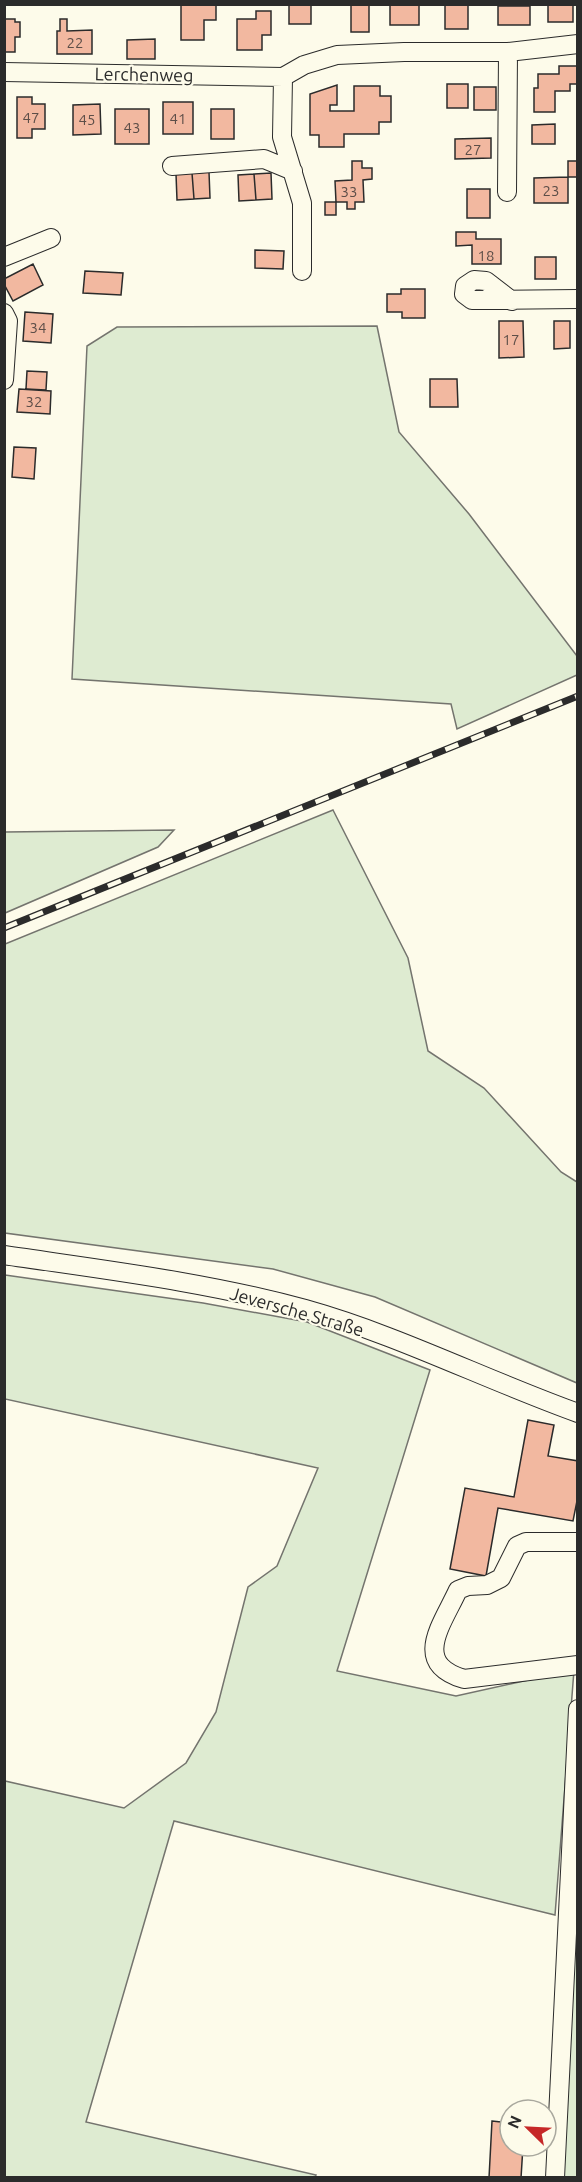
<svg xmlns="http://www.w3.org/2000/svg" width="582" height="2182" font-family="Ubuntu,sans-serif">
<style>
.green{fill:#deebd1;stroke:#74746e;stroke-width:1.5}
.building{fill:#f2b8a0;stroke:#2b2b2b;stroke-width:1.5}
.lines{fill:none;stroke-linecap:round;stroke-linejoin:round}
.minor-casing{stroke:#2b2b2b;stroke-width:20}
.minor{stroke:#fdfbea;stroke-width:18}
.rail-casing{stroke:#2b2b2b;stroke-width:7}
.rail{stroke:#fdfbea;stroke-width:4.5;stroke-dasharray:14;stroke-linecap:butt}
.labels{text-anchor:middle;dominant-baseline:central;stroke-width:4.5;stroke-linejoin:round;paint-order:stroke}
.number-label{font-size:15px;fill:#5d4e48}
.street-label{font-size:18px;fill:#2b2b2b;stroke:#fdfbea}
</style>
<rect width="100%" height="100%" fill="#fdfbea"/>
<path class="green" d="M377,326L399,432L469,514L577,656V675L457,729L451,704L72,679L87,346L117,327Z
M333,810L408,958L428,1051L484,1088L561,1172L577,1182V1383L375,1297L273,1269L5,1233V944Z
M174,830L158,847L5,913V832Z
M5,1275L203,1303L307,1322L430,1370L337,1671L456,1696L574,1670L555,1915L174,1821L86,2122L316,2175L315,2177H5V1781L124,1808L186,1763L216,1712L248,1587L277,1566L318,1468L5,1399Z
M577,1794L578,2177H561Z"/>
<path class="building" d="M181,4H216V20H204V40H181Z
M289,4H311V24H289Z
M351,4H369V32H351Z
M390,4H419V25H390Z
M445,4H468V29H445Z
M548,4H573V22H548Z
M498,6H530V25H498Z
M256,11H271V35H262V50H237V19H256Z
M4,19H15V22H20V37H15V52H4Z
M60,19H67V31L92,30V54H57V31H60Z
M155,39V59H127V40Z
M559,66H578V84H570V91H555V112H534V88H538V74H559Z
M447,84H468V108H447Z
M337,85V105H330V111H354V86H380V96H391V122H379V134H344V147H319V135H310V94Z
M474,87H496V110H474Z
M17,97H32V104H45V129H32V138H17Z
M163,102H193V134H163Z
M100,104L101,134L73,135V105Z
M115,109H149V144H115Z
M211,109H234V139H211Z
M555,124V144H532V125Z
M491,138V158L455,159V139Z
M352,161H362V168H372V179L363,180L364,202H355V209H347V202H336L335,181L352,180Z
M568,161H578V177H568Z
M209,172L210,198L194,199L192,173Z
M192,173L194,199L177,200L176,174Z
M271,173L272,199L256,200L254,174Z
M254,174L256,200L239,201L238,175Z
M568,177V203H534V178Z
M467,189H490V218H467Z
M325,202H336V215H325Z
M456,232H476V239H501V264H472V245L456,246Z
M255,250L284,251L283,269L255,268Z
M535,257H556V279H535Z
M33,264L43,285L13,301L4,284V279Z
M85,271L123,273L121,295L83,293Z
M401,289H425V318H402V312H387V294H401Z
M25,312L53,314L51,343L23,341Z
M499,321H523L524,357L499,358Z
M554,321H570V348L554,349Z
M27,371L47,372L46,390L26,389Z
M430,379H457L458,407H430Z
M19,389L51,391L50,414L17,412Z
M14,447L36,448L34,479L12,477Z
M528,1420L554,1425L548,1456L578,1461V1496L573,1521L498,1508L486,1576L450,1569L465,1488L514,1497Z
M492,2121L510,2123V2146H523L521,2178H489Z"/>
<g class="lines">
<defs>
<path id="minor" d="M4,72L283,77L304,65L337,55L404,52H508L578,44
M283,77L282,137L302,203V271
M172,166L264,159L293,171
M507,192L508,52
M4,257L51,238
M512,301L486,281L474,280L465,286L464,294L472,300L578,299
M4,313L8,321L4,380
M4,1255C105,1270 207,1282 305,1309C398,1335 486,1380 578,1413
M578,1542H526L517,1546L501,1578L487,1585L468,1586L458,1590C442,1625 411,1663 464,1679L578,1665
M555,2178L578,1709"/>
</defs>
<use href="#minor" class="minor-casing"/>
<use href="#minor" class="minor"/>
<defs>
<path id="rail" d="M4,928L578,696"/>
</defs>
<use href="#rail" class="rail-casing"/>
<use href="#rail" class="rail"/>
</g>
<g class="labels">
<g class="number-label">
<text x="75" y="42">22</text>
<text x="31" y="117">47</text>
<text x="178" y="118">41</text>
<text x="87" y="119">45</text>
<text x="132" y="127">43</text>
<text x="473" y="149">27</text>
<text x="551" y="190">23</text>
<text x="349" y="191">33</text>
<text x="486" y="255">18</text>
<text x="38" y="327">34</text>
<text x="511" y="339">17</text>
<text x="34" y="401">32</text>
</g>
<g class="street-label">
<text transform="translate(144 74) rotate(1)">Lerchenweg</text>
<text transform="translate(297 1311) rotate(16)">Jeversche Straße</text>
</g>
</g>
<rect width="582" height="2182" fill="none" stroke="#2b2b2b" stroke-width="12"/>
<g transform="translate(528 2128) rotate(294)"><circle r="28" fill="#fdfbea" stroke="#a9a89e" stroke-width="1.5"/>
<path d="M0-4.5L10 22L0 15L-10 22Z" fill="#c62828"/>
<text y="-9" font-size="16" font-weight="bold" text-anchor="middle" fill="#2b2b2b">N</text>
</g>
</svg>
